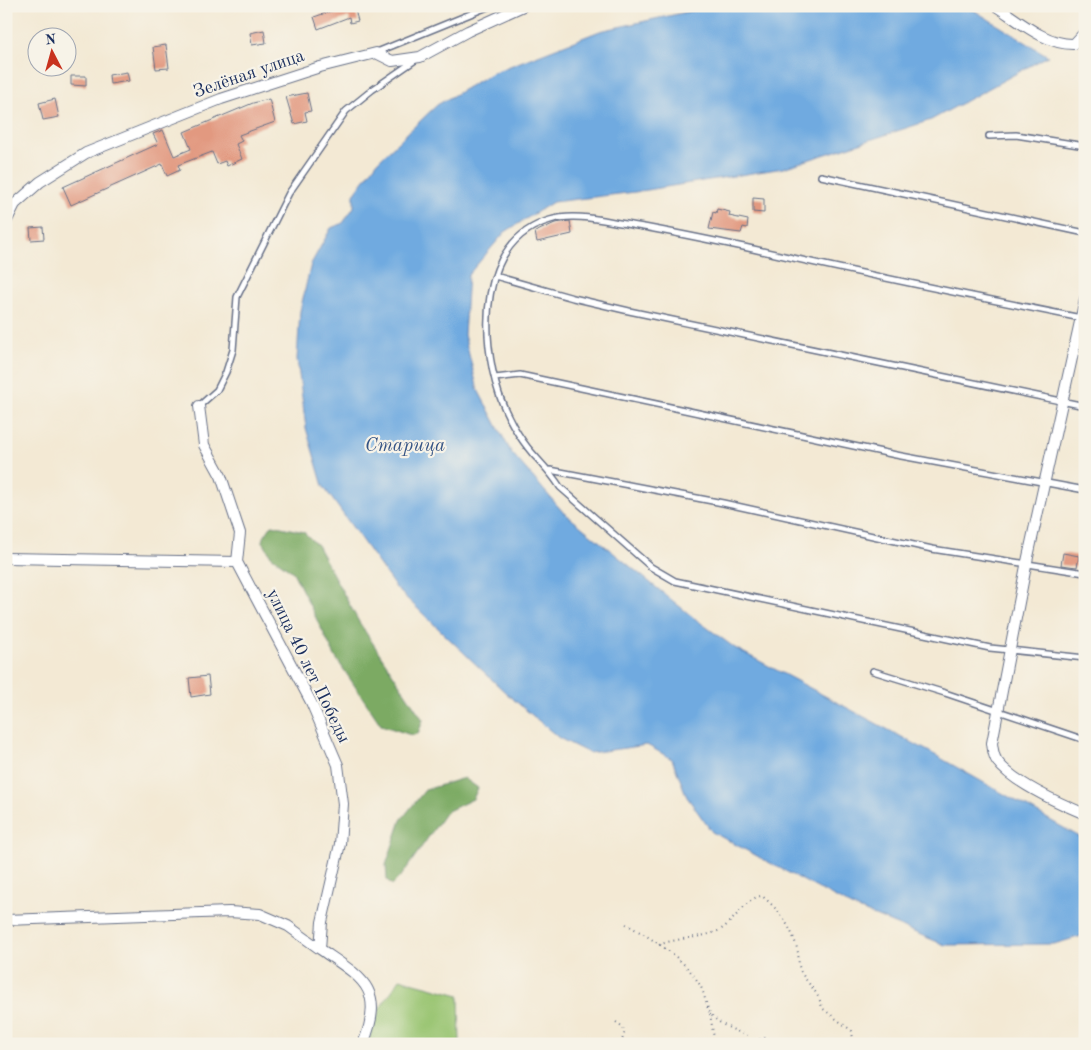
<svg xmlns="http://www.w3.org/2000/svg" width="1091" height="1050" font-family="'Old Standard TT',serif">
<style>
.green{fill:#9ac572;stroke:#5a7a68}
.forest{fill:#7baa64;stroke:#4b6c61}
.water{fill:#70aae0;stroke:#466c9f}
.building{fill:#e29980}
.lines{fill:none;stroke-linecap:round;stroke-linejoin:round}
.lane-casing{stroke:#677087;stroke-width:8}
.street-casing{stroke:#677087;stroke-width:12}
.path{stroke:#677087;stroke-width:2;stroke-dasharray:1 4;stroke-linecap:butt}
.lane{stroke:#fff;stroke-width:5}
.street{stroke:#fff;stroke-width:10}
.labels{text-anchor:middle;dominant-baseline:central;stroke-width:4.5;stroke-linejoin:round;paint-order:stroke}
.street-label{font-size:18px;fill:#1b2f5e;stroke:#f7f3e8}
.water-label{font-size:19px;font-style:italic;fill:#355485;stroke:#f7f3e8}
</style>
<rect width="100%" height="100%" fill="#f7f3e8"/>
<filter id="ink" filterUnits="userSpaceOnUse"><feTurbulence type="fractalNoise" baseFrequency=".02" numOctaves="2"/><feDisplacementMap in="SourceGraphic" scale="10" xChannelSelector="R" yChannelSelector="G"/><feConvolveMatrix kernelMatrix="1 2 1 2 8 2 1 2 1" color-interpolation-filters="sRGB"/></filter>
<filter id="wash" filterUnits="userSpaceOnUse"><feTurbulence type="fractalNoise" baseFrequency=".0096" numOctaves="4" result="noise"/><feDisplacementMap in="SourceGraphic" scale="20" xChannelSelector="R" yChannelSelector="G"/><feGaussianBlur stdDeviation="1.12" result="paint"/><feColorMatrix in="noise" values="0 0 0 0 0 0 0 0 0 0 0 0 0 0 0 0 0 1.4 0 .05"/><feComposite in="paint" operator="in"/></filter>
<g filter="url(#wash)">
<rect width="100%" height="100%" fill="#f3e9d4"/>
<path class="green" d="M400,979L459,995L460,1044H367L380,1008Z"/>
<path class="forest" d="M272,525L304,532L317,545L359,622L423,720L418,734L411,735L381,725L336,658L293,572L271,556L262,540Z
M464,778L478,788L473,799L446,812L402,875L392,885L387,880L386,865L401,820L425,790Z"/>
<path class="water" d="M714,6H967L1048,56L931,120L783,168L635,192L553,202L505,232L468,275L464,335L478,390L511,452L563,512L694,618L735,648L928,751L1085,840V935L1054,944L945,945L851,906L712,832L687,797L672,759L647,745L589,753L559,738L506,693L396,588L323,486L306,428L297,359L300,311L311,264L331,228L343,223L354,207V194L378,161L437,105L492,73L600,31Z"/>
<g id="blocks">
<path class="building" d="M346,6H354L358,21L350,23L349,17L318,29L314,17Z
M264,30L266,43L252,45L250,33Z
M166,45L169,68L156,69L153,47Z
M127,72L129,81L110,84L109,75Z
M71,76H86V86L71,85Z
M307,93L311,111L305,112L307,121L294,124L286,97Z
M55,99L59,117L43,120L39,103Z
M269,99L275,122L239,135L242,141L236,144L242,159L227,166L225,161L217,164L212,152L178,165L180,170L167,176L162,164L71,205L63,187L158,144L153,134L163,130L174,156L191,149L184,132L253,103Z
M753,198L764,199V213L753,212Z
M717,209L730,212L729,216L748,220L747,228L743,227L741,233L709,229L713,212L716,213Z
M570,221L572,234L537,242L535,232L555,223Z
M43,227L44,239L31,240L30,228Z
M1063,553L1079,556L1077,567L1061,565Z
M208,676L210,694L191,697L189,678Z"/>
</g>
</g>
<g filter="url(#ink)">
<use href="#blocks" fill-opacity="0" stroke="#677087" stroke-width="1"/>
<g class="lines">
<defs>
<path id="lane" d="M377,52L490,6
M989,136L1016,135L1085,146
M821,176L1085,233
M495,276L573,298L629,311L1085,406
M1081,318C971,296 862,274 753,249C710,240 669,231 626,224C601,220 574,213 550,220C478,241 480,337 499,394C506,415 519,438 533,454C543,465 552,474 560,487L651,567L675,581L990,648L1085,658
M495,378L520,375L896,455L1085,490
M199,406L217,390L226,372L233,350L237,297L289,193L346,111L372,90L414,61
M550,470L723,503L932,549L1085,573
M873,671L945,693L1085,740"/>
<path id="street" d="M996,6C1019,21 1046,45 1074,44L1085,32
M6,222L15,204L40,182L86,153L221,99L320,67L376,53L392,61L420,57L468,31L523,6
M1085,299L1026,566L992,743C993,750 993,755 997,761C1012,782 1061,804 1085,814
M199,406L204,445L221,476L240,533L237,562L311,702L338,765L343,804L340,844L322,922L320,949C362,978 386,988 363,1044
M6,558L237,562
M6,920L229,912L260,914L288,926L320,949"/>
</defs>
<use href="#lane" class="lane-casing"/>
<use href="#street" class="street-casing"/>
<path class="path" d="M626,924C651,938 683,957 698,982C704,990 705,1002 709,1011C715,1024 735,1030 748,1036
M659,945C678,937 701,939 720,930C734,922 748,896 762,896C780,910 794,931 798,953C799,959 798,967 801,972C809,986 819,992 822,1008L852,1031L853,1040L849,1044
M710,1014L715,1044
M616,1022L623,1027L624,1034L621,1044
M740,1044L765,1038L797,1044"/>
<use href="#lane" class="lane"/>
<use href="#street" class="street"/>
</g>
</g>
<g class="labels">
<g class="street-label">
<text transform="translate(249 74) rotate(-19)">Зелёная улица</text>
<text transform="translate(308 666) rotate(64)">улица 40 лет Победы</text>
</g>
<g class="water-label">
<text x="405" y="446">Старица</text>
</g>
</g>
<rect width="1091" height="1050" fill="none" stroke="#f7f3e8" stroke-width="25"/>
<g transform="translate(52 52) rotate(354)"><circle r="24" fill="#f7f3e8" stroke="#9fa5b1"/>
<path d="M0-4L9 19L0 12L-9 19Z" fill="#c8321e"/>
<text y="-8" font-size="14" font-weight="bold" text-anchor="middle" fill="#1b2f5e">N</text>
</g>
</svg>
